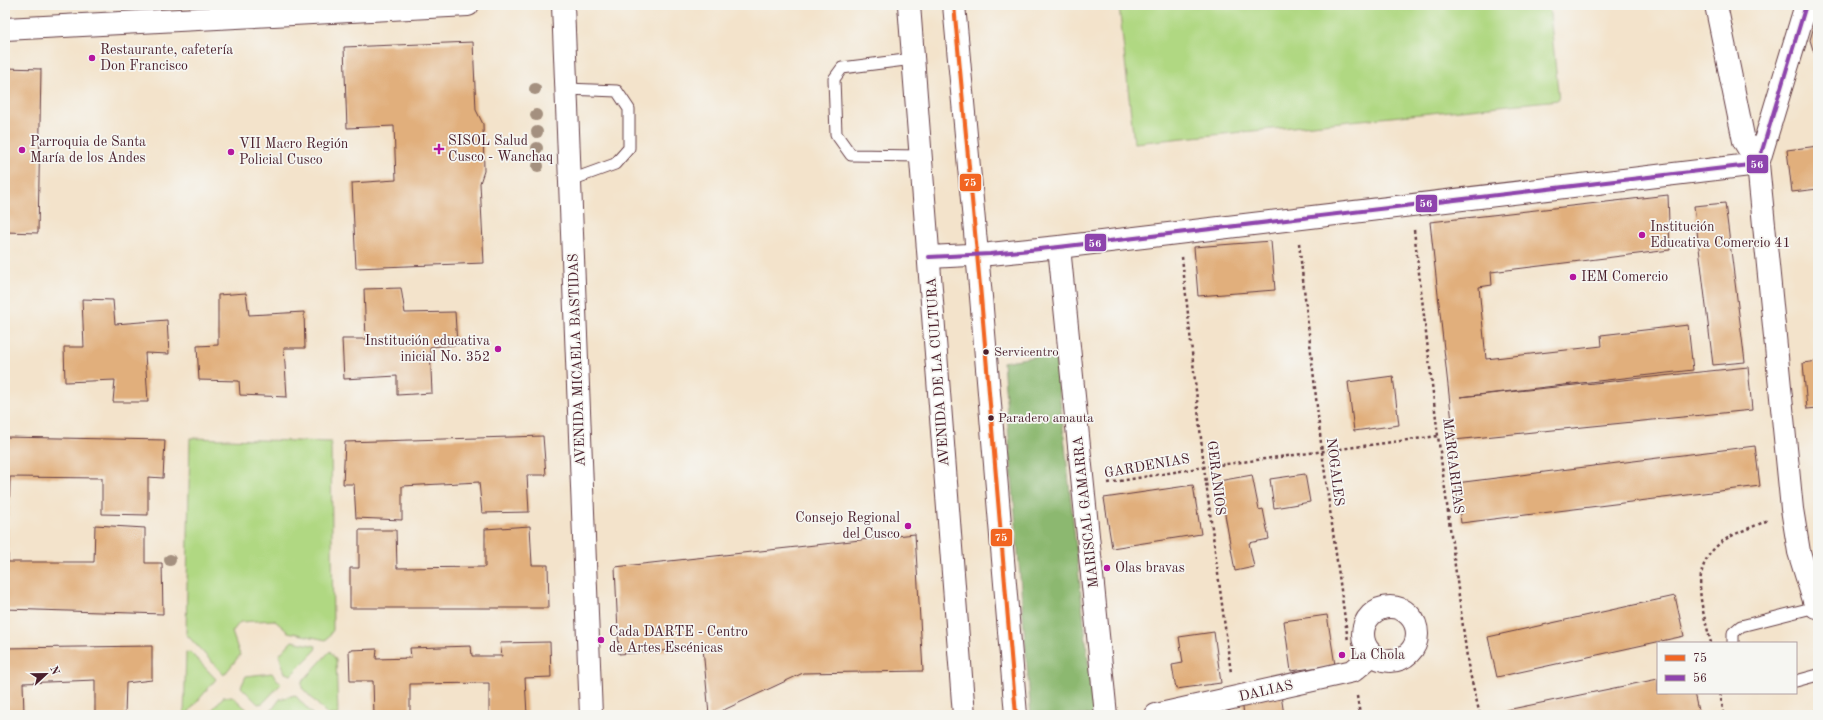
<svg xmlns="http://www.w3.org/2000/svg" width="1823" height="720" font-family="'Old Standard TT',serif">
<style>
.green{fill:#b0d882;stroke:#7d7c56}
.forest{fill:#8cb870;stroke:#6b6c4e}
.building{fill:#e1af7b}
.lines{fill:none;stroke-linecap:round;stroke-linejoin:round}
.service-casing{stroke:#633c43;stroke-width:13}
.minor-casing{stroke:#633c43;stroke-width:24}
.primary-casing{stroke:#633c43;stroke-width:24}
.path{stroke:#633c43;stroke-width:2.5;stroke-dasharray:3 3;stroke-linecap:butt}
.service{stroke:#fff;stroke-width:11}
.minor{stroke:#fff;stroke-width:22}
.primary{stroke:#fff;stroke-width:22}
.bus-1-casing{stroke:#f6f6f2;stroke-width:7}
.bus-2-casing{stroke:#f6f6f2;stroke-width:7}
.bus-1{stroke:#f26522;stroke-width:4}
.bus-2{stroke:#8e44ad;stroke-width:4}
.tree{fill:#a4907f}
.poi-dot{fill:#b5179e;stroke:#f6f6f2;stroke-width:1.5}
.bus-dot{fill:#4a1f2b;stroke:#f6f6f2;stroke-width:1.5}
.labels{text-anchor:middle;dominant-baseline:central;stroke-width:3.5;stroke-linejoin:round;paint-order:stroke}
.bus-label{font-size:13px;fill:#4a1f2b;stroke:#f6f6f2;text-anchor:start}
.poi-label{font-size:14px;fill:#4a1f2b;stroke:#f6f6f2;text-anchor:start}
.street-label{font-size:14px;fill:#4a1f2b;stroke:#f6f6f2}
.line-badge{stroke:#f6f6f2;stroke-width:1.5}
.badge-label{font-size:11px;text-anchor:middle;font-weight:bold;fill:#fff}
</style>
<rect width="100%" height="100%" fill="#f6f6f2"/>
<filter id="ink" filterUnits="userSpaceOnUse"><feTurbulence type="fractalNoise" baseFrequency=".025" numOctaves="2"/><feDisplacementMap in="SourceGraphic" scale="8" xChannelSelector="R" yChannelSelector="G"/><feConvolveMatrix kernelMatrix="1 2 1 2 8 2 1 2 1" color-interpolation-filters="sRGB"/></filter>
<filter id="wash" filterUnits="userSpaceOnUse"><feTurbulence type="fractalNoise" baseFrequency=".012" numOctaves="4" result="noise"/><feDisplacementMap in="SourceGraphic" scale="16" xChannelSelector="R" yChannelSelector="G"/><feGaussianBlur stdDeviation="0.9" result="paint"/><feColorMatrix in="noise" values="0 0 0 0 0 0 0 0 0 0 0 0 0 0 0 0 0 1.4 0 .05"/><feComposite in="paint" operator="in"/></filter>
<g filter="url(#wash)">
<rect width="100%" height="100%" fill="#f3e3cb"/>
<path class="green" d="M1119,5H1549L1559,100L1134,143Z
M190,438L331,442L333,630L326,640L288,632L274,620L240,622L232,632L240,655L224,675L186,634Z
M292,641L316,646L315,651L291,675L285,673L279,655Z
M330,651L336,660L338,715H328L302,688V682Z
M190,652L216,679L186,715H184L186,653Z
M272,673L281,684L263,703L258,704L241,687L246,676Z
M295,695L313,715H268L280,699Z
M232,696L253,715H208L223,697Z"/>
<path class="forest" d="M1055,353L1094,715H1031L1003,362Z"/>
<g id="blocks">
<path class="building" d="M1815,23H1818V52L1814,53L1810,40Z
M473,42L476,110L483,124L484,171L480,183L484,263L356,268L352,183L396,180L394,126L347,128L344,47Z
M5,68L41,69L38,233L5,232Z
M1818,146V189L1792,192L1787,150Z
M1668,195L1670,250L1491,272L1492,285L1479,287L1486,359L1602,346L1601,335L1688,325L1693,370L1460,397L1748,367L1752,410L1454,440L1430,222Z
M1725,203L1745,362L1713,365L1694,206Z
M1271,241L1275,290L1198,296L1194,247Z
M401,288L405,313L455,312L457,345L430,347L432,393L397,395V376L344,379L342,339H366L364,289Z
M246,293L249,315L304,312L305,348H284L287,397L240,395L239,381L199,380L197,346L218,345V295Z
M82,299L113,300L115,324L167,320L169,354L145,353L148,402H113L115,380L65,382L64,347H84Z
M1818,361V408L1807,409L1803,363Z
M1393,376L1399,425L1354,431L1348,382Z
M543,436L546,475H527L529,512L482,513L479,482L402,486V520L356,518L354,484H343L345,442Z
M5,437L165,440L163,478L148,477V515L102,514V478L10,477L9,515H5Z
M1755,446L1760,486L1461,523L1456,483Z
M1305,474L1310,502L1274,508L1270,479Z
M1252,475L1259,510L1263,509L1269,539L1249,543L1254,567L1235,571L1219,481Z
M1193,485L1201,534L1112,548L1104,498Z
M95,525L145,528V563H162L163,614L5,609V528L8,529V562H94Z
M530,526L532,565H548L549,608H350V568H359V530H396L397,568L485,567V529Z
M915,534L923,671L803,673L713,715H709L703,648L619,654L615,567Z
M1675,596L1684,636L1497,677L1488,637Z
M1327,615L1335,665L1291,671L1284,621Z
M1214,632L1221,683L1176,689L1172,665L1183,663L1179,637Z
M550,642L551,677L525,678L527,715H489V683L410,684V715H374L373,681H350L349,650L377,649L376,659L411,658L410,648L471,646L472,656H502L500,643Z
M152,646V680L126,683L125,715H95V680L23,683L24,714H5V648Z
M1658,679V693H1694L1699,715H1503L1502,711Z
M1281,695L1284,715H1244L1242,701Z"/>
</g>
</g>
<g filter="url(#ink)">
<use href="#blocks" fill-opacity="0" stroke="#633c43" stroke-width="1"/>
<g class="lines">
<defs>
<path id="service" d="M913,59L842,68L834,79L836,134L851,155L921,156
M567,89L617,91L629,109V148L615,164L571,180
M1733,643V633L1741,626L1816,607L1817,610
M1796,681L1818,675"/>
<path id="minor" d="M563,5L591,715
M1716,5L1744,141L1758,164L1792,509L1799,552L1816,607
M5,29L468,5
M1059,247L1106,715
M929,257L990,254L1059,247L1758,164L1806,5
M1363 634a27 27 0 1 1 54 0a27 27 0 1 1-54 0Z
M1156,715L1353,671L1372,655"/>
<path id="primary" d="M909,5L964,715
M954,5L981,297L1016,715"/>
</defs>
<use href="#service" class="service-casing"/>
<use href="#minor" class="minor-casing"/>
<use href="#primary" class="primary-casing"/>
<path class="path" d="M1414,230L1438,436L1468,665L1480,715
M1299,243L1322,452L1348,641
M1182,257L1204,467L1231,673
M1108,483L1204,467L1438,436
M1711,643C1702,607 1687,567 1723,541C1736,532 1754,527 1768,520
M1720,693L1724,715
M1357,696L1360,715
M1812,715L1818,709"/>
<use href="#service" class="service"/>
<use href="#minor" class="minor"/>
<use href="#primary" class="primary"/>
<defs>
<path id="bus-1" d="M954,5L981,297L1016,715"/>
<path id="bus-2" d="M929,257L990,254L1059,247L1758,164L1806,5"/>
</defs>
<use href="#bus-1" class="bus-1-casing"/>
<use href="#bus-2" class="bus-2-casing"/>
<use href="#bus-1" class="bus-1"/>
<use href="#bus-2" class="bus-2"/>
</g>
<g class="tree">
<circle cx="535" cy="89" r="6"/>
<circle cx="536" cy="115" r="6"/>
<circle cx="537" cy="132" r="6"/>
<circle cx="537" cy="148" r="6"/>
<circle cx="538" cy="166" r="6"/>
<circle cx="170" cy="560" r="6"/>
</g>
</g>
<g class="poi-dot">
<circle cx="92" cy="58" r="4"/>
<path d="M437 143h4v4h4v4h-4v4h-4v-4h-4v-4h4z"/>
<circle cx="22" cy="150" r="4"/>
<circle cx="231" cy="152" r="4"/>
<circle cx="1642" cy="235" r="4"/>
<circle cx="1573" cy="277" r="4"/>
<circle cx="498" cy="349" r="4"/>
<circle cx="908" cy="526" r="4"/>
<circle cx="1107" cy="568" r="4"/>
<circle cx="601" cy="640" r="4"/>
<circle cx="1342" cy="655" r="4"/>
</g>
<g class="bus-dot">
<circle cx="986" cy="352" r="3.5"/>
<circle cx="991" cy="418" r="3.5"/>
</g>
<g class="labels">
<g class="bus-label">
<text x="994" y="352">Servicentro</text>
<text x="998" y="418">Paradero amauta</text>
</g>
<g class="poi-label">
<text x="100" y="50">Restaurante, cafetería<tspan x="100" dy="16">Don Francisco</tspan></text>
<text x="448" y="141">SISOL Salud<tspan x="448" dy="16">Cusco - Wanchaq</tspan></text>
<text x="30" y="142">Parroquia de Santa<tspan x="30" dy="16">María de los Andes</tspan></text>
<text x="239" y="144">VII Macro Región<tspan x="239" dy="16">Policial Cusco</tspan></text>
<text x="1650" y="227">Institución<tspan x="1650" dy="16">Educativa Comercio 41</tspan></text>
<text x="1581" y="277">IEM Comercio</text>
<text x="490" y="341" text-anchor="end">Institución educativa<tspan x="490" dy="16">inicial No. 352</tspan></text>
<text x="900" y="518" text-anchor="end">Consejo Regional<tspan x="900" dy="16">del Cusco</tspan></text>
<text x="1115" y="568">Olas bravas</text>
<text x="609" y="632">Cada DARTE - Centro<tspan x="609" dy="16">de Artes Escénicas</tspan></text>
<text x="1350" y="655">La Chola</text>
</g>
<g class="street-label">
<text transform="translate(577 360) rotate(-92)">AVENIDA MICAELA BASTIDAS</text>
<text transform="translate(938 372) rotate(-94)">AVENIDA DE LA CULTURA</text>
<text transform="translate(1147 466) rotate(-10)">GARDENIAS</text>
<text transform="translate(1453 466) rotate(83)">MARGARITAS</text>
<text transform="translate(1335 472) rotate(83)">NOGALES</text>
<text transform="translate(1216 478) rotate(83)">GERANIOS</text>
<text transform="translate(1086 512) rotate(-96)">MARISCAL GAMARRA</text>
<text transform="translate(1266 691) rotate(-13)">DALIAS</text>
</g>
</g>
<g class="line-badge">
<rect x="1746" y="154" width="23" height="20" rx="4" fill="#8e44ad"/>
<rect x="959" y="173" width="23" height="19" rx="4" fill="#f26522"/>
<rect x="1415" y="194" width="23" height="19" rx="4" fill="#8e44ad"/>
<rect x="1084" y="233" width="23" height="19" rx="4" fill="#8e44ad"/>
<rect x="990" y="528" width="23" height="19" rx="4" fill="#f26522"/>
</g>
<g class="badge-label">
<text x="1757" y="168">56</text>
<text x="970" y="186">75</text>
<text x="1426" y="207">56</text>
<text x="1095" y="247">56</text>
<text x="1001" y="541">75</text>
</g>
<rect width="1823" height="720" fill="none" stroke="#f6f6f2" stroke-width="20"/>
<rect x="1657" y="642" width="140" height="52" fill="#f6f6f2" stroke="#b1a0a2"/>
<rect x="1665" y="655" width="20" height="6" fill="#f26522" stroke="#b1a0a2"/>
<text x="1693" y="662" font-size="12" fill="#4a1f2b">75</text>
<rect x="1665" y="675" width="20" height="6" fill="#8e44ad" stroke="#b1a0a2"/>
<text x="1693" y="682" font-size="12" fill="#4a1f2b">56</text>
<g transform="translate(46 674) rotate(68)" stroke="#f6f6f2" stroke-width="3" paint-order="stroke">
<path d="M0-3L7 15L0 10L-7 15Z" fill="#4a1f2b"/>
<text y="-6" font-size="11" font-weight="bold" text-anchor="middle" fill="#4a1f2b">N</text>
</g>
</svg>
